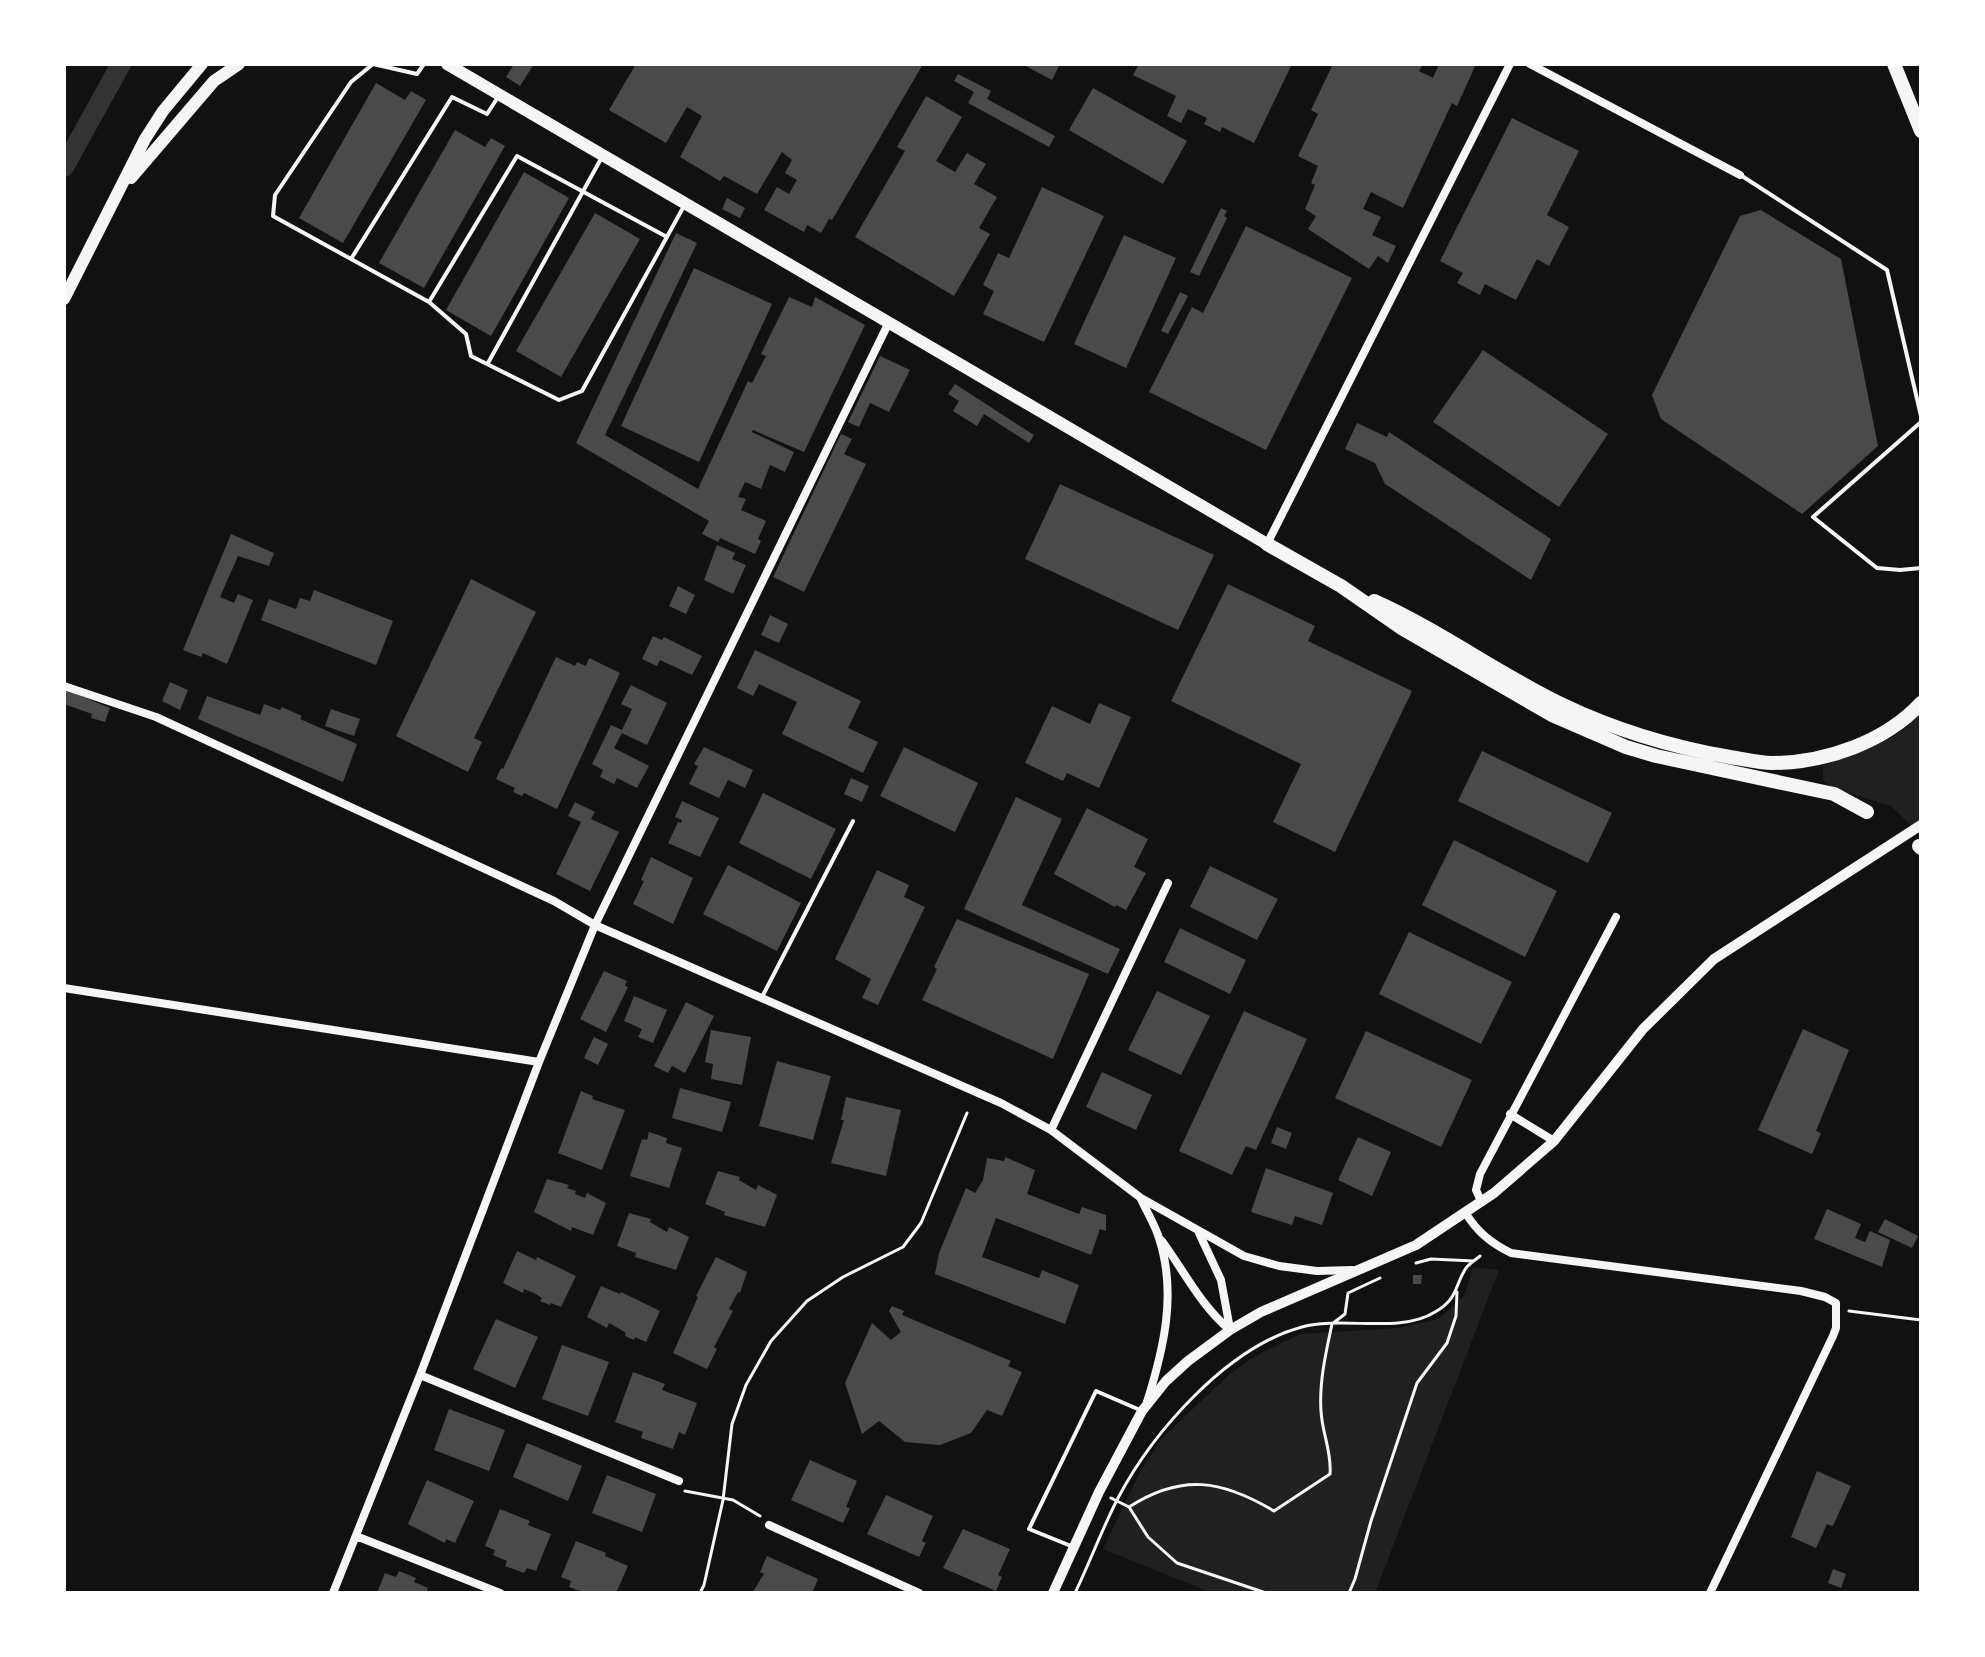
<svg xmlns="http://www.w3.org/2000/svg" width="1985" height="1657" font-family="Montserrat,sans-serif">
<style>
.green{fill:#202020}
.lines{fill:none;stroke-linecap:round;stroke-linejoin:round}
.canal{stroke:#333;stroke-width:20}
.building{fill:#4a4a4a}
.path{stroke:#f5f5f5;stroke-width:3}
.service{stroke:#f5f5f5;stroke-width:4}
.minor{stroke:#f5f5f5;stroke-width:8}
.tertiary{stroke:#f5f5f5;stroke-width:10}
.primary{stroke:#f5f5f5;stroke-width:12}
.trunk{stroke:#f5f5f5;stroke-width:14}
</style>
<rect width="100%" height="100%" fill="#111"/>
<path class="green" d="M1921,712V835L1891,806L1836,789L1823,781V765C1857,754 1899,741 1921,712Z
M1473,1267L1499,1270L1375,1593H1212L1103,1549L1139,1474L1162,1438L1232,1372L1259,1354L1300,1334L1398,1328L1438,1319L1464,1296Z"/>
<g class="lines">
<path class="canal" d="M64,167L121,64"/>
</g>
<path class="building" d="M514,64H534L520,86L506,77Z
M636,64H923L832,220L829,219L821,233L807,225L804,232L764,210L777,187L789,194L797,180L785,173L792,160L782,152L757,194L724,176L720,181L680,157L702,116L687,107L666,143L609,110Z
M1022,64H1060L1052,80Z
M1139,64H1292L1254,143L1222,127L1220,132L1204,124L1207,118L1188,109L1181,123L1167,116L1176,96L1133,75Z
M1333,64H1423L1419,71L1433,78L1439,64H1476L1457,106L1452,103L1403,208L1371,192L1363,209L1381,217L1372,235L1396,246L1388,263L1378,256L1369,269L1308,229L1316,216L1305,209L1315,185L1311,183L1318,166L1298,156L1318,114L1311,110Z
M958,74L991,91L987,99L1055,136L1049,147L968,103L974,92L954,81Z
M376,83L405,100L411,91L426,100L343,243L299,218Z
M1093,88L1187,141L1163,184L1069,130Z
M926,96L962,117L936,161L955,172L967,153L986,164L974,184L997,197L979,228L990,234L954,296L855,237L905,151L897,147Z
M1512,118L1579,151L1547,215L1569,227L1549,266L1537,259L1516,300L1485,284L1480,295L1457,283L1463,273L1440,261Z
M455,130L485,147L491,138L505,146L424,288L379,263Z
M524,172L569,198L491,336L446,310Z
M1042,187L1104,216L1044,342L983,314L994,291L983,285L998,253L1009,258Z
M727,198L745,208L740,218L722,209Z
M1221,208L1227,211L1224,216L1227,218L1199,276L1190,272Z
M1761,210L1841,259L1878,446L1802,514L1661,419L1652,395L1740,216Z
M595,213L640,239L561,377L516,351Z
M1246,226L1352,278L1266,450L1149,392L1192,307L1203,313Z
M676,233L697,243L605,435L698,489L748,381L752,383L766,356L761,354L789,297L812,307L815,297L865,325L804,452L753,430L752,432L794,452L785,472L770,465L761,489L745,482L738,497L746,499L741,510L766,521L758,539L761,541L755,554L720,538L718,542L702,534L709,521L576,443Z
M1124,235L1176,258L1126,368L1074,344Z
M694,268L772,304L699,462L621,426Z
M1180,292L1188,296L1168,334L1161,331Z
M1483,350L1608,434L1559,507L1433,422Z
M880,356L910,370L889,412L870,403L859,427L848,422Z
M955,384L1034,435L1029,443L984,414L977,426L953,411L959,401L948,394Z
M1357,423L1387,437L1389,432L1551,539L1531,580L1385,484L1375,463L1345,449Z
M841,434L852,439L844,454L866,464L804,592L773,577Z
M1060,484L1214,555L1178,630L1025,559Z
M231,534L274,553L269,566L238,556L220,597L234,603L238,594L253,600L227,664L203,653L201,657L183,650Z
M717,545L735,553L732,559L746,565L733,594L704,580Z
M471,579L536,612L474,738L482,742L468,772L396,736Z
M1228,584L1315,626L1308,641L1412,691L1335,852L1273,822L1301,764L1171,701Z
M678,586L695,595L686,614L669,606Z
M314,590L393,621L376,665L261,620L269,599L296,609L300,598L310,601Z
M770,615L788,624L779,643L761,635Z
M653,636L662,640L664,637L702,656L692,675L660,660L657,666L642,659Z
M755,650L861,701L848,728L878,742L863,773L782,734L797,702L759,684L753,696L737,688Z
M556,657L575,666L577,662L586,666L589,658L620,673L557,809L524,793L522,796L513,792L515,788L496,779L501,768L503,769Z
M170,682L188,690L180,710L162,701Z
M631,685L667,703L647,745L622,733L614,748L649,766L637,788L617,778L614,784L600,777L603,770L592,764L611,725L622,730L632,709L621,704Z
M64,689L110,708L105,722L91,718L92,714L64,704Z
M207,696L260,715L264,704L280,710L282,707L302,716L300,719L357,744L343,782L198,719Z
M1099,703L1131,717L1099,788L1067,773L1063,781L1025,763L1052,706L1090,724Z
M331,709L360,719L354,736L325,726Z
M704,747L753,770L745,788L728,780L719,798L689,784L698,766L694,764Z
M904,747L978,783L955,832L880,796Z
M1482,751L1612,813L1588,863L1458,801Z
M851,778L869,786L862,802L844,794Z
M763,793L836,829L811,879L739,843Z
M1016,797L1062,819L1022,905L1120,949L1108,974L964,909Z
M682,801L719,818L700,857L668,843L678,822L681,823L682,820L675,817Z
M575,802L595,812L591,819L619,832L590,891L556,874L581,822L568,816Z
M1087,808L1148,839L1134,867L1146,873L1126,910L1116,905L1115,907L1054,874Z
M1454,840L1557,891L1525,957L1422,905Z
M651,857L693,878L673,924L633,904L644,881L641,880Z
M728,865L801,903L777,951L703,914Z
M1210,866L1278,899L1257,940L1190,907Z
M877,870L909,885L904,897L925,907L878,1005L862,998L871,979L835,959Z
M957,919L1089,974L1053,1059L922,1000L937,969L934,967Z
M1180,928L1246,960L1230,994L1164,962Z
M1409,932L1512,982L1481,1044L1379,994Z
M604,971L627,981L625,986L628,987L606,1032L580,1019Z
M1157,991L1210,1016L1181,1075L1128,1050Z
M634,996L667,1010L653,1043L638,1037L642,1029L624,1021Z
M686,1002L714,1016L685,1073L672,1066L668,1073L654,1066Z
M1244,1011L1307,1039L1256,1150L1246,1146L1232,1175L1179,1151Z
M1803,1029L1849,1050L1816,1131L1821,1133L1812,1154L1758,1130Z
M711,1030L751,1037L742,1085L711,1079L713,1064L705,1062Z
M1366,1031L1472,1080L1441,1147L1335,1098Z
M594,1037L608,1044L598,1065L584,1058Z
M777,1061L831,1076L813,1140L759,1126Z
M1102,1072L1152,1095L1136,1130L1086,1107Z
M680,1088L731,1102L722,1132L672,1118Z
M581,1091L593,1096L592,1099L625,1110L602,1170L558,1153Z
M846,1097L901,1110L886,1176L831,1163L844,1120H841Z
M1277,1127L1292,1133L1286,1149L1271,1143Z
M649,1132L667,1138L666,1143L682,1148L669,1188L630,1176L642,1139L647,1140Z
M1358,1137L1391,1152L1372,1196L1338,1180Z
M1005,1157L1035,1170L1027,1194L1079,1214L1082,1207L1106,1215V1231L1100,1229L1091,1255L996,1218L982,1257L1039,1278L1042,1270L1079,1285L1065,1324L935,1274L939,1253L966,1188L975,1193L983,1180L987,1158L1004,1161Z
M1266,1168L1333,1193L1322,1225L1295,1216L1292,1225L1251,1212Z
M718,1171L740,1177L739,1180L756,1190L758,1185L777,1195L765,1227L724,1215L725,1212L705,1204Z
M547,1179L569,1185L567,1188L576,1191L575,1194L585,1198L587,1193L606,1203L593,1235L572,1227L571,1231L534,1212Z
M1827,1209L1861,1224L1855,1238L1865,1242L1870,1231L1890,1240L1882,1267L1814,1239Z
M629,1213L651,1219L650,1222L667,1232L669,1227L689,1237L676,1270L635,1257L636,1253L617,1246Z
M1885,1219L1918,1236L1912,1248L1878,1232Z
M517,1251L536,1260L537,1257L576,1276L561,1307L551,1303L550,1305L540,1301L542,1298L534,1293L524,1289L523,1293L503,1283Z
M716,1257L747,1272L740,1293L738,1292L729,1309L733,1311L714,1347L717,1349L707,1369L673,1353L698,1297L696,1296Z
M1413,1275H1422L1421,1284H1413Z
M601,1286L620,1294L621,1292L660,1311L646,1342L635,1337L634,1340L625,1336L626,1333L618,1328L609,1323L607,1328L587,1317Z
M892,1306L904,1311L902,1315L1011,1361L1008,1366L1022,1372L1002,1416L987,1410L971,1433L940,1445L905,1442L879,1421L862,1434L845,1383L872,1323L891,1340L901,1332L889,1311Z
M496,1319L538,1337L515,1388L473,1369Z
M562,1345L609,1362L588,1416L542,1399Z
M633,1372L665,1384L662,1390L697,1403L685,1435L679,1432L673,1449L641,1438L643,1432L615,1422Z
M449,1409L505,1430L489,1471L434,1450Z
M527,1443L582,1466L568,1501L513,1477Z
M810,1460L857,1481L846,1507L850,1508L843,1523L791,1500Z
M1817,1471L1851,1486L1833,1526L1827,1524L1816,1548L1791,1537Z
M607,1475L656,1494L642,1532L592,1513Z
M427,1480L474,1501L455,1543L446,1539L445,1543L408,1524Z
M886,1495L933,1516L922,1541L926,1543L919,1557L867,1534Z
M500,1509L530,1521L528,1525L551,1534L536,1571L527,1568L524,1573L505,1566L507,1561L493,1555L495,1550L485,1546Z
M963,1529L1010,1549L998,1575L1002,1577L996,1591L943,1568Z
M576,1541L606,1553L605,1556L628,1566L616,1593H585L569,1587L571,1581L561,1577Z
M767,1556L818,1579L812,1593H752L764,1574L760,1572Z
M1833,1569L1846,1574L1841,1588L1828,1583Z
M399,1571L416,1578L414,1582L428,1588L426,1593H377L385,1573L396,1577Z"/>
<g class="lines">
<path class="path" d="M1416,1263L1431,1259L1474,1261
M1849,1311L1921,1320
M685,1491L733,1500L760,1516
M1111,1498L1129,1507
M700,1593L704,1585L723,1500L732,1424L746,1385L771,1341L807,1301L843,1277L903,1247L921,1223L967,1113
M1075,1593C1090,1562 1102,1529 1118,1498C1153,1432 1227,1347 1302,1327C1342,1316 1400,1334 1435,1312C1459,1298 1454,1286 1466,1268C1469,1264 1475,1260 1480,1256
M1266,1593L1177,1563L1148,1537L1129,1507C1182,1473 1222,1480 1274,1511L1330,1474C1332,1452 1322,1433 1321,1411C1319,1382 1326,1352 1332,1324L1345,1314L1348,1293L1380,1278
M1349,1593L1355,1579L1371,1521L1417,1383L1447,1343L1456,1316L1457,1292"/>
<path class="service" d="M373,64L351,82L275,195L273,216L429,302L466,334L471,356L559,400L582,391L684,206
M373,64L417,74L424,64
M1742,176L1887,270L1921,416
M351,259L452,97L487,114L498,97
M429,302L517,156L667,237
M488,363L602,157
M1921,422L1813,517L1877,568L1900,570L1921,568
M762,997L853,821
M1071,1546L1029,1529L1096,1391L1140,1410"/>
<path class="minor" d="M1530,64L1740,175
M1267,544L1510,64
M64,686L156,717L554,901L595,925L1001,1103L1051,1130L1141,1198L1244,1256L1279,1266L1317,1271L1352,1270
M64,988L539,1062
M1510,1114L1554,1141
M1051,1130L1168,883
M1141,1199C1147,1212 1155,1225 1159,1238C1177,1293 1164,1348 1147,1402
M1481,1201L1476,1190L1480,1174L1616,917
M1465,1212C1477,1232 1491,1243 1511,1253L1801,1291L1825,1297L1836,1303V1328L1833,1336L1710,1593
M1199,1233L1221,1280L1230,1329
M1162,1241C1184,1271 1201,1306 1230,1330
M420,1375L679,1481
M769,1525L919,1593
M356,1536L500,1593
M333,1593L420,1375L539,1062L595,925L889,322"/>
<path class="tertiary" d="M1053,1593L1099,1492L1142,1411L1166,1381L1188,1361L1230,1330L1261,1312L1416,1245L1494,1193L1554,1141L1643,1029L1714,959L1921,825"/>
<path class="primary" d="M447,64L1267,544
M131,178L214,81L239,64
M64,299L145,139L163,111L202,64"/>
<path class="trunk" d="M1894,64L1921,131
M1267,544L1341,586L1403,629L1552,715L1626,747L1656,756L1834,794L1867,812
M1374,601C1439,630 1497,673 1561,704C1615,730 1672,747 1730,757C1744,759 1758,763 1772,763C1825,763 1885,742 1921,703
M1919,846L1921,848"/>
</g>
<rect width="1985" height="1657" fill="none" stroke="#ffffff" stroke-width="132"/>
</svg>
